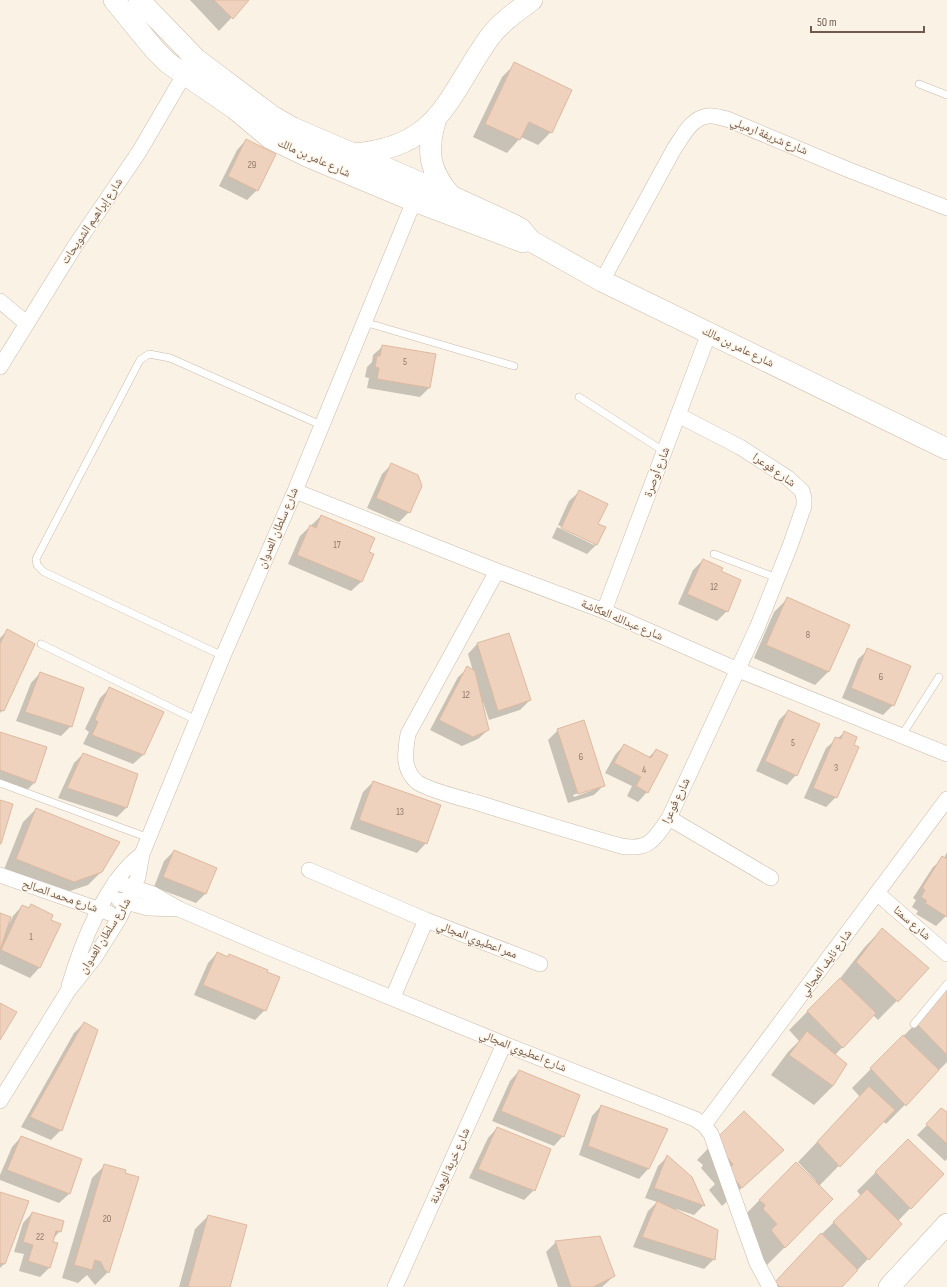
<svg xmlns="http://www.w3.org/2000/svg" width="947" height="1287" font-family="'Sofia Sans Condensed','Noto Naskh Arabic',sans-serif">
<style>
.shadow{fill:#0003;fill-rule:evenodd}
.building{fill:#eed2be;stroke:#dfb99f}
.lines{fill:none;stroke-linecap:round;stroke-linejoin:round}
.lane-casing{stroke:#cbbaab;stroke-width:8}
.street-casing{stroke:#cbbaab;stroke-width:16}
.secondary-casing{stroke:#cebbaa;stroke-width:22}
.lane{stroke:#fff;stroke-width:7}
.street{stroke:#fff;stroke-width:15}
.secondary{stroke:#fff;stroke-width:21}
.labels{text-anchor:middle;dominant-baseline:central;stroke-width:3;stroke-linejoin:round;paint-order:stroke}
.number-label{font-size:10px;fill:#907868}
.street-label{font-size:12px;fill:#715a4c;stroke:#fef6ea}
</style>
<rect width="100%" height="100%" fill="#faf2e4"/>
<path class="shadow" d="M190,0H248L219,31Z
M515,64L551,132L538,145L521,137L507,153L473,137L502,77Z
M246,140L257,190L247,200L219,186L237,150Z
M383,346L429,388L420,397L367,388L369,378L365,377L367,367L372,362L373,355Z
M392,464L409,512L399,522L367,508L382,474Z
M579,492L597,525L596,545L587,554L552,538L557,527L594,545V543L558,525L569,501Z
M321,516L373,555L361,582L351,591L288,564L300,536Z
M703,560L719,572L727,611L717,621L678,604L693,570Z
M787,599L848,625L828,672L815,685L754,658L774,612Z
M8,630L3,710L0,713V638Z
M509,634L530,700L520,710L489,720L483,702L482,703L488,730L478,739L462,746L430,730L458,677L468,668L473,671L468,654L477,644Z
M868,650L893,705L883,715L842,698L858,659Z
M40,673L71,726L61,736L16,721L31,683Z
M109,689L143,755L133,764L83,744L89,732L85,729L100,698Z
M788,711L796,775L787,785L756,771L779,720Z
M558,730L604,785L594,795L568,803L548,740ZM593,788V790L574,797L573,795Z
M845,732L836,797L826,807L804,798L826,748Z
M0,733L35,782L25,792L0,783Z
M624,745L648,758L656,750L647,792L638,802L627,796L632,786L605,773L615,755Z
M83,754L137,775L126,808L117,817L58,798L74,763Z
M373,782L426,843L417,853L350,829L363,792Z
M36,809L101,872L88,885L61,894L3,872L23,822Z
M174,851L205,894L196,903L154,887L164,861Z
M947,852V915L936,926L916,914L918,911L912,907L916,900L913,898L933,867L944,858Z
M31,905L50,920L59,925L39,968L30,978L0,964V914L9,924L13,916L22,906L28,909Z
M882,929L928,969L878,1020L873,1015L835,1055L833,1086L814,1105L771,1075L788,1052L799,1041L789,1030L838,981L864,948Z
M217,953L227,957L229,955L265,1010L255,1020L194,995L208,963Z
M947,992V1062L886,1124L883,1121L819,1186L785,1247L766,1266L753,1250L759,1244L744,1228L740,1220L796,1163L815,1182L816,1181L798,1162L860,1097L852,1088Z
M84,1023L61,1130L51,1140L21,1127L74,1033Z
M519,1071L563,1136L554,1146L492,1121L510,1081Z
M601,1106L667,1129L648,1169L639,1179L579,1155L592,1116Z
M942,1110L947,1113V1159L945,1161L917,1135Z
M497,1128L534,1190L524,1200L469,1178L488,1138Z
M725,1131L783,1150L722,1206L709,1190L715,1184L701,1168L703,1165L697,1160Z
M21,1137L69,1194L59,1203L0,1180V1175L12,1147Z
M908,1140L943,1174L898,1221L868,1259L841,1287H771L802,1253L861,1196L857,1191Z
M667,1157L691,1178L703,1206L694,1215L676,1209L675,1210L714,1259L704,1269L633,1247L648,1211L657,1202L645,1198L658,1166Z
M105,1165L137,1178L108,1272L95,1285L87,1275L78,1283L62,1278L92,1178Z
M0,1193L28,1201L4,1264L0,1268Z
M32,1213L60,1231L53,1239L50,1267L40,1277L19,1271L24,1254L14,1252L23,1223Z
M208,1216L229,1287H179L195,1229Z
M556,1242L614,1276L602,1287H558L546,1252Z"/>
<path class="building" d="M214,0H249L233,19Z
M514,62L572,90L552,133L529,122L520,140L485,124Z
M246,139L276,154L258,191L228,176Z
M382,345L436,354L430,388L377,379L379,368L375,367L377,356H380Z
M391,463L418,475L422,486L410,513L376,498Z
M579,490L608,504L598,524L606,527L597,545L561,528Z
M321,515L375,538L369,552L374,554L362,582L297,555L310,525L316,528Z
M703,559L723,568L721,571L741,580L728,612L687,594Z
M787,597L850,625L829,672L766,645Z
M7,629L35,644L4,711L0,710V644Z
M509,633L531,700L498,711L477,643Z
M867,648L911,666L894,706L851,688Z
M467,666L475,671L489,730L473,737L439,720Z
M40,672L84,688L72,727L25,712Z
M109,687L164,712L144,755L92,735L98,722L95,719Z
M788,710L820,724L797,776L765,761Z
M584,720L605,786L578,794L557,729Z
M844,731L857,737L854,745L859,747L837,798L813,788L835,737L841,739Z
M0,732L47,747L35,783L0,770Z
M624,744L651,758L656,749L668,755L648,793L636,786L641,777L614,763Z
M83,753L138,774L127,808L67,788Z
M373,781L441,805L427,844L359,820Z
M0,800L13,804L1,844H0Z
M36,808L120,842L102,872L74,882L16,859Z
M174,850L217,868L206,894L163,877Z
M942,856L947,859V917L925,903L927,901L921,897L925,890L922,888Z
M31,904L53,915L51,920L61,924L40,968L1,950L22,905L29,908Z
M0,913L11,917L0,950Z
M882,928L929,968L898,1002L856,962Z
M217,952L228,957L229,954L268,970L267,972L280,977L266,1011L203,985Z
M840,978L876,1013L843,1048L807,1011Z
M947,990V1055L915,1022Z
M0,1003L17,1012L0,1040Z
M84,1022L98,1030L62,1131L30,1117Z
M807,1031L847,1064L833,1086L789,1055Z
M903,1035L939,1070L906,1106L870,1068Z
M519,1070L580,1095L564,1137L501,1111Z
M869,1086L895,1110L840,1167L817,1142Z
M601,1105L668,1129L649,1169L588,1146Z
M941,1108L947,1112V1144L926,1124Z
M744,1111L784,1150L742,1188L728,1171L733,1164L719,1149L715,1140Z
M497,1127L551,1149L535,1191L478,1169Z
M21,1136L82,1159L70,1194L7,1170Z
M908,1139L944,1174L911,1209L875,1172Z
M667,1155L692,1177L705,1206L654,1188Z
M796,1162L833,1199L785,1248L771,1230L777,1224L763,1209L765,1205L759,1200Z
M104,1164L126,1170L125,1173L139,1177L109,1273L104,1269L101,1262L95,1260L92,1270L74,1265Z
M867,1189L902,1224L869,1260L833,1222Z
M0,1192L29,1201L5,1264L0,1263Z
M657,1201L718,1230L715,1260L642,1237Z
M32,1212L64,1221L61,1232L56,1231L53,1242L58,1243L50,1268L28,1261L33,1245L23,1242Z
M208,1215L247,1225L230,1287H188Z
M821,1233L858,1270L842,1287H780L775,1282Z
M600,1236L615,1276L593,1287H571L555,1241Z"/>
<g class="lines">
<defs>
<path id="lane" d="M919,84L947,95
M364,322L514,366
M579,397L665,452
M714,554L777,578
M41,644L196,720
M223,656L44,572L37,565L36,559L140,360L149,354L170,358L321,425
M902,735L939,677
M0,783L149,838
M914,1024L947,984"/>
<path id="street" d="M602,281L674,149C683,136 691,118 708,116C713,115 721,118 727,119L849,170L947,208
M0,301L26,323
M0,367L75,246L139,152L184,75
M295,491L497,571L604,611L736,669L947,754
M497,571L408,734C405,752 402,769 417,782C428,790 460,798 475,802C523,817 572,832 621,846C649,851 654,840 669,818L757,628L790,546L804,506V498L802,491L788,478L740,447L678,415
M604,611L709,333
M669,818L771,878
M309,870L426,920
M0,875L109,913
M115,882L153,894L179,909L265,946L504,1044L695,1119L704,1125L711,1134L757,1263L770,1287
M877,893L947,954
M119,900L148,908L179,909
M69,986C81,945 106,880 142,854
M393,997L426,920L540,964
M0,1101L68,991L95,957L120,917L138,877L142,854L223,656L295,491L414,201
M704,1125L947,799
M395,1287L504,1044"/>
<path id="secondary" d="M114,0L154,49L168,63L234,108L270,138L307,156L414,201L523,242
M139,0L196,59L272,116L293,128L451,196L514,225L521,229L531,241L602,281L947,449
M435,122C426,153 430,172 451,196
M353,154C440,147 446,99 489,38C500,23 517,11 532,0
M889,1287L947,1224"/>
</defs>
<use href="#lane" class="lane-casing"/>
<use href="#street" class="street-casing"/>
<use href="#secondary" class="secondary-casing"/>
<use href="#lane" class="lane"/>
<use href="#street" class="street"/>
<use href="#secondary" class="secondary"/>
</g>
<g class="labels">
<g class="number-label">
<text x="252" y="165">29</text>
<text x="405" y="362">5</text>
<text x="337" y="545">17</text>
<text x="714" y="587">12</text>
<text x="808" y="635">8</text>
<text x="881" y="677">6</text>
<text x="466" y="695">12</text>
<text x="793" y="743">5</text>
<text x="581" y="757">6</text>
<text x="836" y="768">3</text>
<text x="644" y="770">4</text>
<text x="400" y="812">13</text>
<text x="31" y="937">1</text>
<text x="107" y="1219">20</text>
<text x="40" y="1237">22</text>
</g>
<g class="street-label">
<text transform="translate(769 136) rotate(22)">شارع شريفة ارميلي</text>
<text transform="translate(314 158) rotate(24)">شارع عامر بن مالك</text>
<text transform="translate(92 221) rotate(-56)">شارع إبراهيم الشويحات</text>
<text transform="translate(738 347) rotate(26)">شارع عامر بن مالك</text>
<text transform="translate(774 470) rotate(35)">شارع فوعرا</text>
<text transform="translate(657 472) rotate(-69)">شارع أوصرة</text>
<text transform="translate(278 528) rotate(-67)">شارع سلطان العدوان</text>
<text transform="translate(622 620) rotate(23)">شارع عبدالله العكاشة</text>
<text transform="translate(676 801) rotate(-64)">شارع فوعرا</text>
<text transform="translate(60 896) rotate(19)">شارع محمد الصالح</text>
<text transform="translate(912 923) rotate(41)">شارع سمتا</text>
<text transform="translate(105 936) rotate(-58)">شارع سلطان العدوان</text>
<text transform="translate(477 940) rotate(21)">ممر اعطيوي المجالي</text>
<text transform="translate(826 963) rotate(-54)">شارع نايف المجالي</text>
<text transform="translate(523 1051) rotate(22)">شارع اعطيوي المجالي</text>
<text transform="translate(450 1166) rotate(-66)">شارع خربة الوهادنة</text>
</g>
</g>
<path d="M811 26v6h113v-6" fill="none" stroke="#715a4c" stroke-width="2"/>
<text x="817" y="26" font-size="12" fill="#715a4c" stroke="#fef6ea" stroke-width="3" paint-order="stroke">50 m</text>
</svg>
